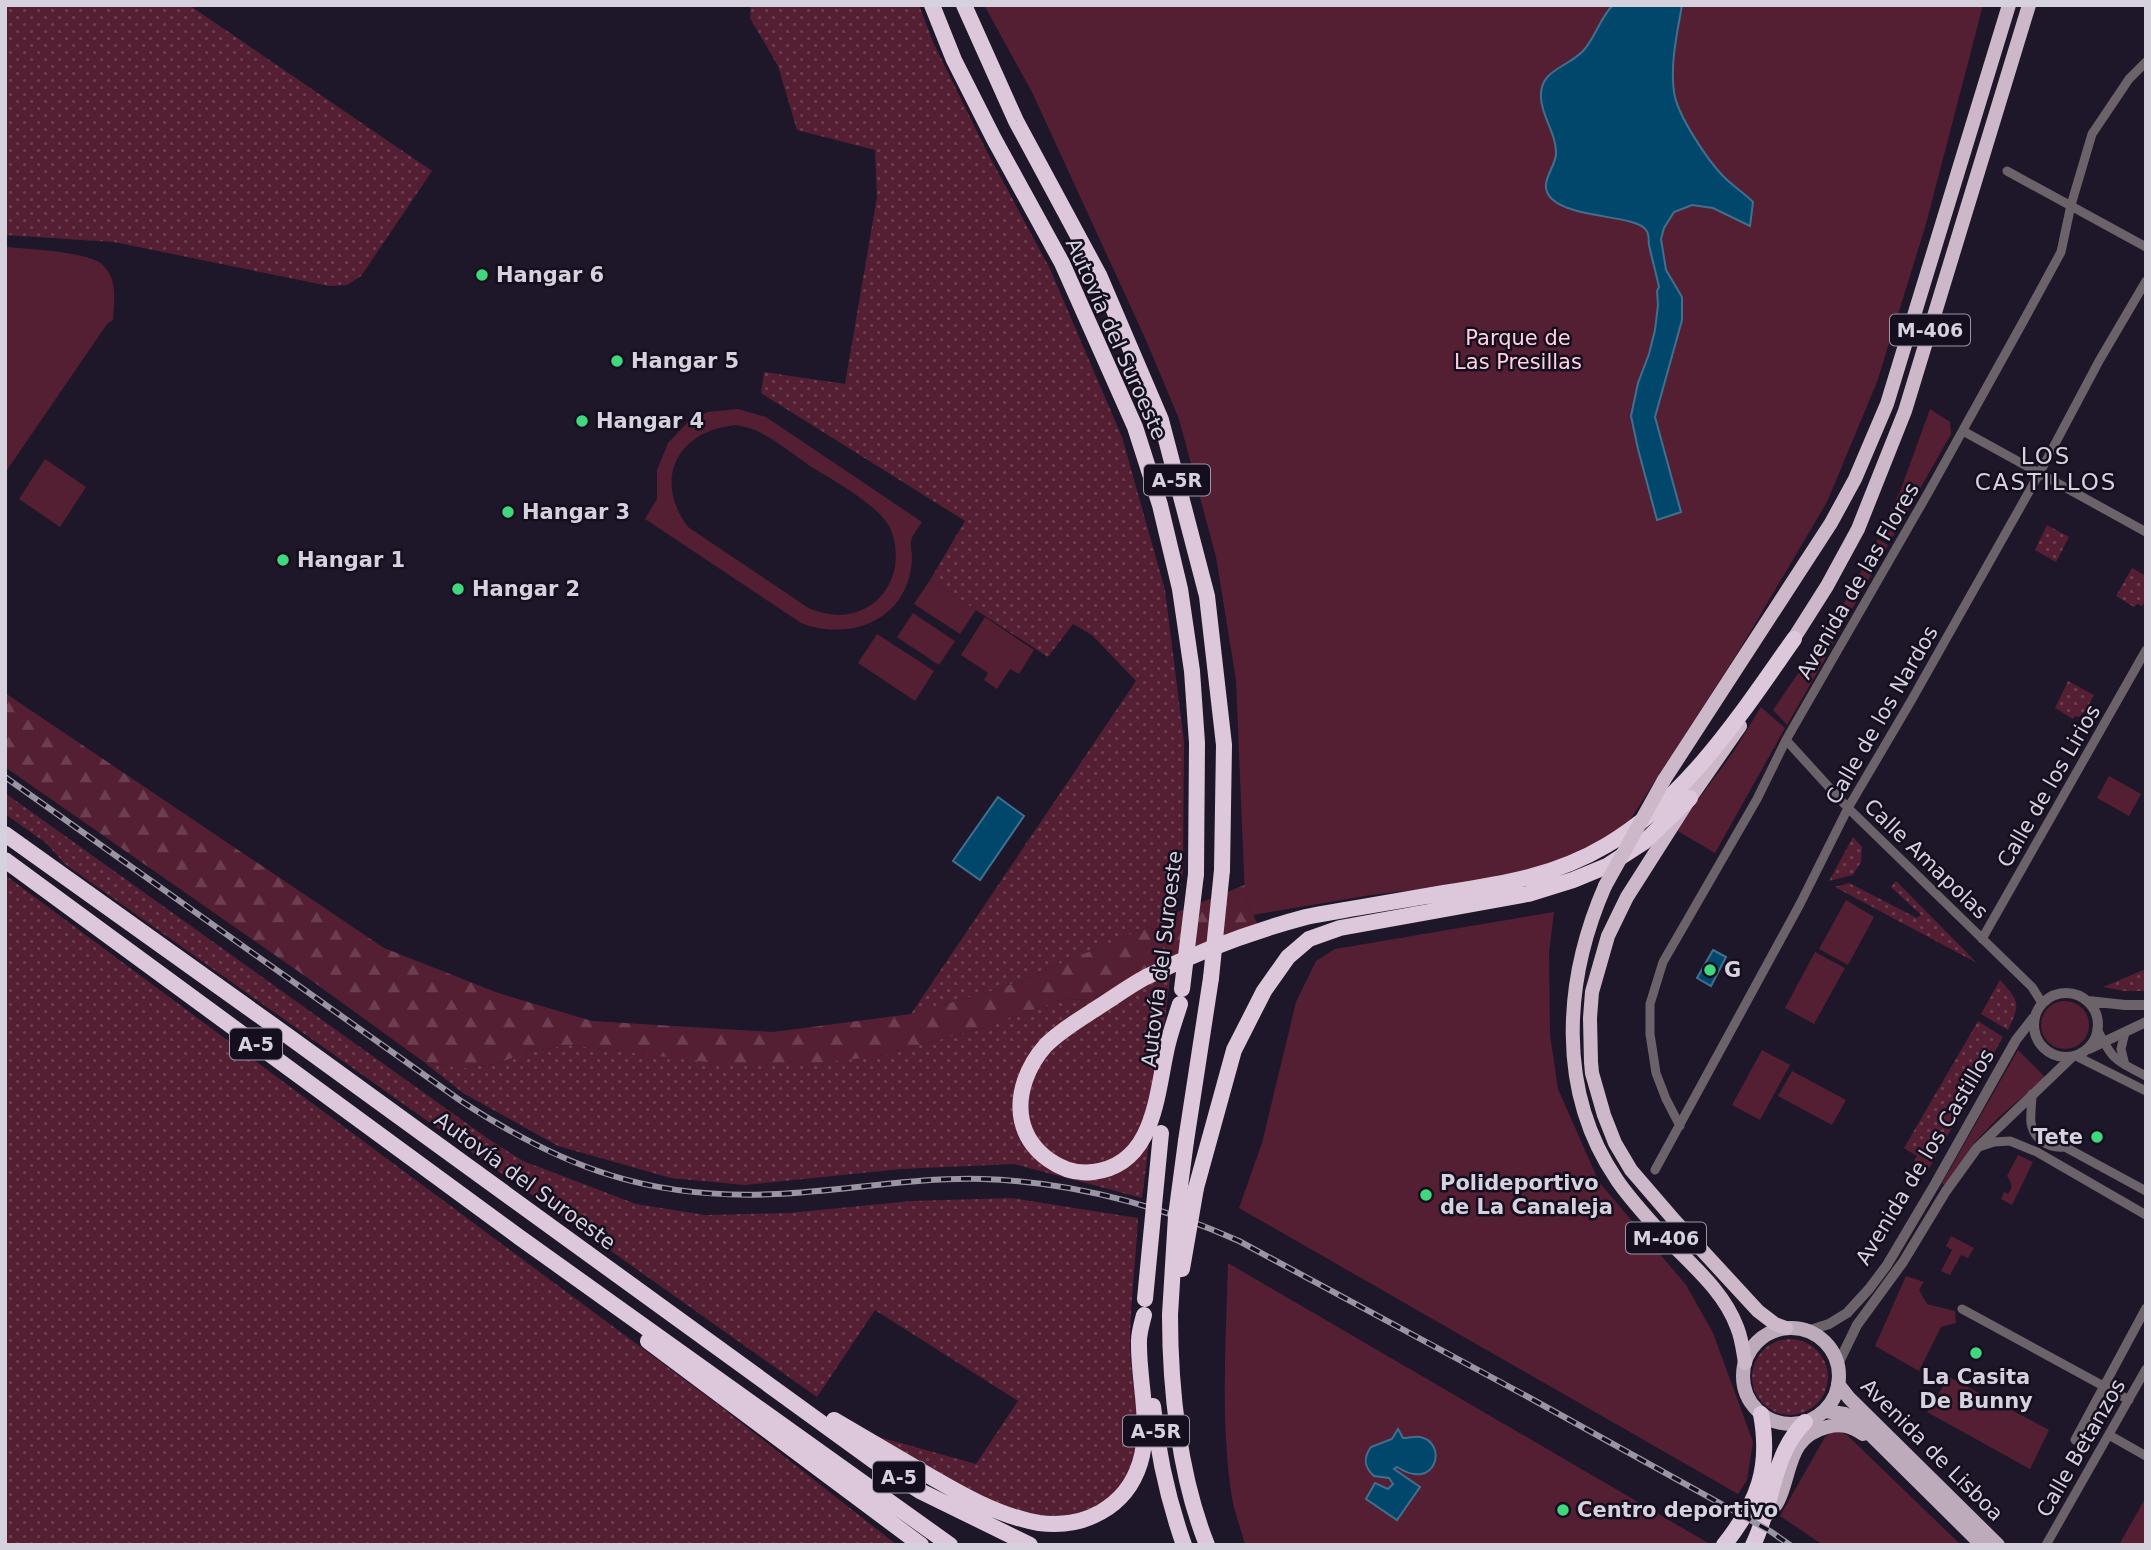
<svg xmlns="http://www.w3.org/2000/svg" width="2151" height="1550" font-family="'DejaVu Sans',sans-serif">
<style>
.grass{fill:url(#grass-dots)}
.forest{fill:url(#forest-firs)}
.green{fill:#551f33;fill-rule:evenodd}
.water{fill:#01476c;stroke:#41708e;stroke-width:2}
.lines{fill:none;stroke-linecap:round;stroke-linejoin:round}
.minor{stroke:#6b626a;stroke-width:9}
.tertiary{stroke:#6b626a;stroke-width:10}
.primary{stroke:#bdaaba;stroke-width:14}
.trunk{stroke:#cdb8ca;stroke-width:14}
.motorway{stroke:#ddc7db;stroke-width:16}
.rail-casing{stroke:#9a95a3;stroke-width:6}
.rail{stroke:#150e1f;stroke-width:3.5;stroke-dasharray:10;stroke-linecap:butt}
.trunk-bridge{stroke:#cdb8ca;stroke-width:14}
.motorway-bridge{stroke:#ddc7db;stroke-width:16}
.poi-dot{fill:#41d77c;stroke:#150e1f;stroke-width:2.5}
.labels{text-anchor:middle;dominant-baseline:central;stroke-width:5;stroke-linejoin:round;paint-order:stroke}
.shield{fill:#150e1f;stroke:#9b96a4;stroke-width:2}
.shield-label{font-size:19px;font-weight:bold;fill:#d5d1dd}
.poi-label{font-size:21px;font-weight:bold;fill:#d5d1dd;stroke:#150e1f;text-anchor:start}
.park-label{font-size:21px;fill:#ffd0dd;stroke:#150e1f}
.street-label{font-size:21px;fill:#d5d1dd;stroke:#150e1f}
.neighbourhood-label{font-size:23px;letter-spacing:2px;fill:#d5d1dd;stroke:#150e1f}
</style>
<defs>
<pattern id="grass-dots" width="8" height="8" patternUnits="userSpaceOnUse" patternTransform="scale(1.75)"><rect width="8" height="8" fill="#551f33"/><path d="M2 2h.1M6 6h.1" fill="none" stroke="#6d3e50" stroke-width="1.8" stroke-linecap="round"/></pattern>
<pattern id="forest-firs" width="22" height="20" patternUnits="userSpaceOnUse" patternTransform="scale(1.75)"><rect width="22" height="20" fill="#551f33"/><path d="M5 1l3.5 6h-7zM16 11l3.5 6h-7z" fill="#6d3e50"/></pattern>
</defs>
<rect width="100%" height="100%" fill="#1e1729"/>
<path class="grass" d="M5,5H189L432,171L361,276L347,285L329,286L114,242L5,235Z
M751,5H919L933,42L984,146L1050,269L1122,437L1165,590L1184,742L1183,872L1175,913L1155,924L1002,988L911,1014L1136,681L1092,635L1073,624L1048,657L930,580L965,521L761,393L764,372L845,384L877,197L875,150L797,130L778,66L750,18Z
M2047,525L2069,537L2056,562L2035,550Z
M2132,568L2146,576V600L2142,606L2137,604L2134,607L2116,596Z
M2068,681L2094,695L2086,710L2079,717L2075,716L2073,719L2055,708Z
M5,793L490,1140L523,1161L636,1204L705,1215L789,1213L911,1201L1011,1198L1138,1218C1136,1260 1130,1303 1130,1346C1130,1380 1143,1418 1136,1452C1132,1472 1121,1489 1105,1500C1036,1549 931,1471 872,1435L976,1464L1018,1401L875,1310L817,1397L65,864L46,843L5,814Z
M1853,837L1862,847L1861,862L1853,875L1829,881Z
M5,875L720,1406L897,1545H5Z
M1896,881L1977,963L1835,887L1849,883L1917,918L1921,915L1891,887Z
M1172,963L1142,1198L1014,1164L901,1169L744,1185L671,1178L558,1146L463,1093L424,1062L462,1068L496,1064L528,1052L569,1045L648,1054L880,1056L1000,1023L1062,999L1093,1000Z
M2146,969V991H2124L2103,987Z
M2000,980C2019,1001 2021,1003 2008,1030L1981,1014Z
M1978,1021L2003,1037L1926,1174L1912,1166L1917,1156L1904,1148Z
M1752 1377a38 38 0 1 1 76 0a38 38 0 1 1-76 0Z"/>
<path class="forest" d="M5,693L384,948L498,993L592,1021L773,1032L911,1014L1002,988L1155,924L1175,913L1247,884L1245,898L1258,925L1133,980L1093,1000L1062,999L1000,1023L880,1056L809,1064L740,1066L569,1045L528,1052L496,1064L462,1068L424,1062L312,981L5,767Z"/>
<path class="green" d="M984,5H1983L1926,224L1877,382L1827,502L1740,649L1628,823L1616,833L1560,863L1457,885L1371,895L1253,915L1245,898L1236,680L1216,557L1179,419L1146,340L1032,92Z
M5,247C29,249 76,251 97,261C103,264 108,270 111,277C116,290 114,305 113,320L107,324L5,473Z
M738,409L766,417L922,522C919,527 912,535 911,541C910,546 912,552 912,557C912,566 910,576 907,584C891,627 840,639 801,623L645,519L657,499V470L668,443L687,423L697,417L708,412ZM736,425C744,427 753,428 761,433C778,442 794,455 810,466C831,479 880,506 890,528C907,567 886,612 841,615C830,615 820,612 810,609L688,527C652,479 678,430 736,425Z
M1930,409L1950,422L1951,434L1892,538L1881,532L1901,489Z
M45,459L86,487L60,527L19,499Z
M1878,539L1888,545L1829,650L1818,644L1847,598Z
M930,580L976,610L960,634L914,604Z
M913,613L955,641L939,665L897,637Z
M985,617L1034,650L1019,674L1010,669L997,689L984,680L988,673L961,655Z
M877,634L934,671L915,701L858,663Z
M1814,650L1826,657L1787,725L1773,710Z
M1761,707L1785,728L1715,853L1676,830L1734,751Z
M2109,776L2141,794L2129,816L2097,798Z
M1846,900L1874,917L1848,965L1819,949Z
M1554,912L1549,953L1550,1035L1558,1089L1599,1182L1686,1285L1713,1333L1753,1442L1747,1480L1738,1494L1239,1208L1262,1143L1296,1002L1316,961L1335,949Z
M1815,952L1845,968L1814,1024L1785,1008Z
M2041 1025a24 24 0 1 1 48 0a24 24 0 1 1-48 0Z
M1762,1050L1790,1065L1760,1120L1732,1105Z
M2018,1050L2045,1077L1997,1119L1974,1143L1944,1185L1942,1183Z
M1792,1071L1846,1100L1832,1125L1778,1096Z
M2018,1155L2033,1162L2012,1205L2001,1199L2004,1192L2008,1194C2013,1188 2012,1182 2007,1176Z
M1951,1236L1974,1248L1968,1258L1961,1255L1950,1275L1941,1271L1952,1250L1946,1246Z
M1228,1263L1710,1544L1245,1545C1241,1529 1235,1514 1232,1498C1220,1421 1226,1341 1228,1263Z
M1906,1276L1924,1282L1919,1290L1927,1304L1955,1311L1956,1323L1941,1327L1919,1371L1875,1346Z
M1949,1377L2049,1430L2030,1469L1927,1412Z
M1832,1432H1840L1847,1435L1961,1545H1823L1780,1516L1825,1437Z
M2146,1497V1545H2119Z"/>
<path class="water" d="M1613,5H1682C1677,34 1670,64 1674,92C1677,115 1708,161 1724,177C1733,186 1744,193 1753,202L1750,226L1713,208L1692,205L1674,212L1664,228L1661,239L1666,270L1682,297V320L1655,417L1681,512L1657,520L1638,449L1631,416L1638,383L1649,354L1655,330L1658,305L1657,291L1659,287C1656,273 1652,259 1649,245C1648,239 1650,235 1646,230C1637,215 1573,219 1552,199C1537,185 1554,170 1556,155C1557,134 1542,118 1541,98C1539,69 1568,68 1584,50C1596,36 1600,18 1613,5Z
M998,797L1024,816L980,880L953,861Z
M1713,950L1726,957L1711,986L1697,978Z
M1398,1429L1403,1438C1408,1438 1414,1436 1420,1437C1448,1442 1437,1493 1397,1467L1394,1469L1420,1487L1397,1520L1366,1499L1375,1483L1388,1489L1393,1484L1389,1478L1374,1476C1364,1467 1363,1458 1371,1447L1392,1439Z"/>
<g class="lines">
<path class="minor" d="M2007,171L2146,247
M1963,431L2146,532
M1786,740L1848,808L2032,987L2042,1003
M1982,939L2146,650
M2097,1029C2113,1061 2115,1060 2146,1076
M2125,1032L2121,1049L2125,1065
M2076,1056L2146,1091
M2032,1094C2032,1104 2030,1114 2031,1123C2034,1140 2049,1149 2065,1147L2146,1191
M1680,1126L1666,1099L1656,1073L1650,1034V1004L1663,962L1757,799L1786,740L1928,493L2024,320L2061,252L2071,205L2092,134L2129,79L2146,62
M1979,1147L1994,1142L2010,1141L2037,1152L2146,1215
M1655,1170L1800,904L1848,808L1911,701L2039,474L2099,361L2146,281
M1962,1309L2129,1400
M2109,1435L2146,1456
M2075,1440L2146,1308
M2046,1545L2146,1369"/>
<path class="tertiary" d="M2034 1025a32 32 0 1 1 64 0a32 32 0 1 1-64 0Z
M2088,1001L2125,1005H2146
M2089,1049L2146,1022
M1807,1331L1829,1324L1847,1313L1869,1289L1887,1265L1935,1184L2016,1040L2034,1017
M1837,1366L1857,1325L1903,1262L1946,1191L1977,1148L2072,1057"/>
<path class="primary" d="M1743 1376a48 48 0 1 1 96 0a48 48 0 1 1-96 0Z
M1838,1384L1849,1398L1998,1545
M1825,1411L1845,1414L1861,1425L1982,1545
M1764,1518C1769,1512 1775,1508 1778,1501C1792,1472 1787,1437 1827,1427C1841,1423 1851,1426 1863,1434"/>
<path class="trunk" d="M1789,646L1827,586L1858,529L1905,411L2029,5
M1740,726L1690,798L1627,897L1608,936L1592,992L1590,1018L1591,1062L1592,1073L1604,1115L1615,1143L1631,1170L1675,1221L1758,1311L1775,1324L1786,1328
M1664,780L1831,523L1855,479L1887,404L2009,5
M1605,886C1564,980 1556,1091 1617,1180C1629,1198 1646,1216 1661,1233C1688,1262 1723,1289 1737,1327C1742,1339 1743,1351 1745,1363"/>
<path class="motorway" d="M932,5L954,60L994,139L1062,263L1135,427L1160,505L1180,589L1192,671L1197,743L1196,874
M964,5L1016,121L1099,275L1161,420L1207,596L1224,745L1222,870
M5,834L288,1036L874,1461L920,1491L1030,1545
M5,860L519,1237L950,1545
M1180,1004C1175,1020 1169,1036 1166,1052C1156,1099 1153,1165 1093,1172C1062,1176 1029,1152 1022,1121C1016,1094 1028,1065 1046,1045C1061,1030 1080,1019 1097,1008C1113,998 1129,986 1146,977C1195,953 1253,931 1306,917C1323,913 1340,911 1356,908C1386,903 1415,898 1444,893C1503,884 1555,876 1607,845C1688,797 1741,714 1794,639
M1186,1141L1211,978
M1196,1188L1234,1050L1264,991L1288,957L1309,939L1340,928L1528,894L1573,880L1607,866L1644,842L1690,798
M1170,1315C1170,1389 1179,1475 1207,1545
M648,1341L921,1545
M1153,1406C1158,1454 1168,1500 1184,1545
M834,1420C863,1437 892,1454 921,1471C957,1492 997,1516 1039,1523C1083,1529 1126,1508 1140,1463C1152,1424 1138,1381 1139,1341C1139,1332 1142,1323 1144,1315
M1724,1545C1758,1502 1771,1468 1761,1414
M1753,1545C1773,1505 1772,1454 1805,1422"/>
<defs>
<path id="rail" d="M5,777L461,1101C565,1169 651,1200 776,1194C845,1191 913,1177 983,1179C1072,1182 1158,1205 1239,1241L1530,1398L1770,1531L1790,1545"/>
</defs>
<use href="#rail" class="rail-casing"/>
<use href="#rail" class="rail"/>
<path class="trunk-bridge" d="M1605,886L1664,780"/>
<path class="motorway-bridge" d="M1211,978L1222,870
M1182,989L1196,874
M1182,1269L1196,1188
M1145,1299L1161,1133
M1170,1315L1176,1216L1186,1141"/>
</g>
<g class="poi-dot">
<circle cx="482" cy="275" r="7"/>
<circle cx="617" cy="361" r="7"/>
<circle cx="582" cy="421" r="7"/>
<circle cx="508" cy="512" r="7"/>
<circle cx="283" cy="560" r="7"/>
<circle cx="458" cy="589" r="7"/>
<circle cx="1710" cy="970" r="7"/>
<circle cx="2097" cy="1137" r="7"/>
<circle cx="1426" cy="1195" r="7"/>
<circle cx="1976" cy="1353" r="7"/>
<circle cx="1563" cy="1510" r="7"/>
</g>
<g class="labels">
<g class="shield">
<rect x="1890" y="314.5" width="80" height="31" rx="5"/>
<rect x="1144" y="464.5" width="66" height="31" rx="5"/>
<rect x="230" y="1028.5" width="52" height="31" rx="5"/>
<rect x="1626" y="1222.5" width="80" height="31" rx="5"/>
<rect x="1123" y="1415.5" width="66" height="31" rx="5"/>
<rect x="873" y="1461.5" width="52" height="31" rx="5"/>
</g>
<g class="shield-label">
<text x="1930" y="330">M-406</text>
<text x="1177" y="480">A-5R</text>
<text x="256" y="1044">A-5</text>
<text x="1666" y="1238">M-406</text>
<text x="1156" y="1431">A-5R</text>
<text x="899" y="1477">A-5</text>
</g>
<g class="poi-label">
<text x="496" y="275">Hangar 6</text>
<text x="631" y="361">Hangar 5</text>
<text x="596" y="421">Hangar 4</text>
<text x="522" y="512">Hangar 3</text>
<text x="297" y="560">Hangar 1</text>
<text x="472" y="589">Hangar 2</text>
<text x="1724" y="970">G</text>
<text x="2083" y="1137" text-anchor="end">Tete</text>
<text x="1440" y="1183">Polideportivo<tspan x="1440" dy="24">de La Canaleja</tspan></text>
<text x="1976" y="1377" text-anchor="middle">La Casita<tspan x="1976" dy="24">De Bunny</tspan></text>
<text x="1577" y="1510">Centro deportivo</text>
</g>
<g class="park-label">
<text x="1518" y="338">Parque de<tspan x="1518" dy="24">Las Presillas</tspan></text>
</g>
<g class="street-label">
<text transform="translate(1116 339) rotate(66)">Autovía del Suroeste</text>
<text transform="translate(1858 581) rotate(-60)">Avenida de las Flores</text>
<text transform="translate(1882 715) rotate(-60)">Calle de los Nardos</text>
<text transform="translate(2049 786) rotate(-60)">Calle de los Lirios</text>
<text transform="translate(1926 859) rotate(44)">Calle Amapolas</text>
<text transform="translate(1162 959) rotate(-83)">Autovía del Suroeste</text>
<text transform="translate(1925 1157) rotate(-59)">Avenida de los Castillos</text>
<text transform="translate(525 1181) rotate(36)">Autovía del Suroeste</text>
<text transform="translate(2081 1448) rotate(-60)">Calle Betanzos</text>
<text transform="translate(1932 1450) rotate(45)">Avenida de Lisboa</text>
</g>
<g class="neighbourhood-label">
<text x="2046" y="456">LOS<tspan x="2046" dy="26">CASTILLOS</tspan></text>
</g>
</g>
<rect width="2151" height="1550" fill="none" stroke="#d5d1dd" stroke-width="14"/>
</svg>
